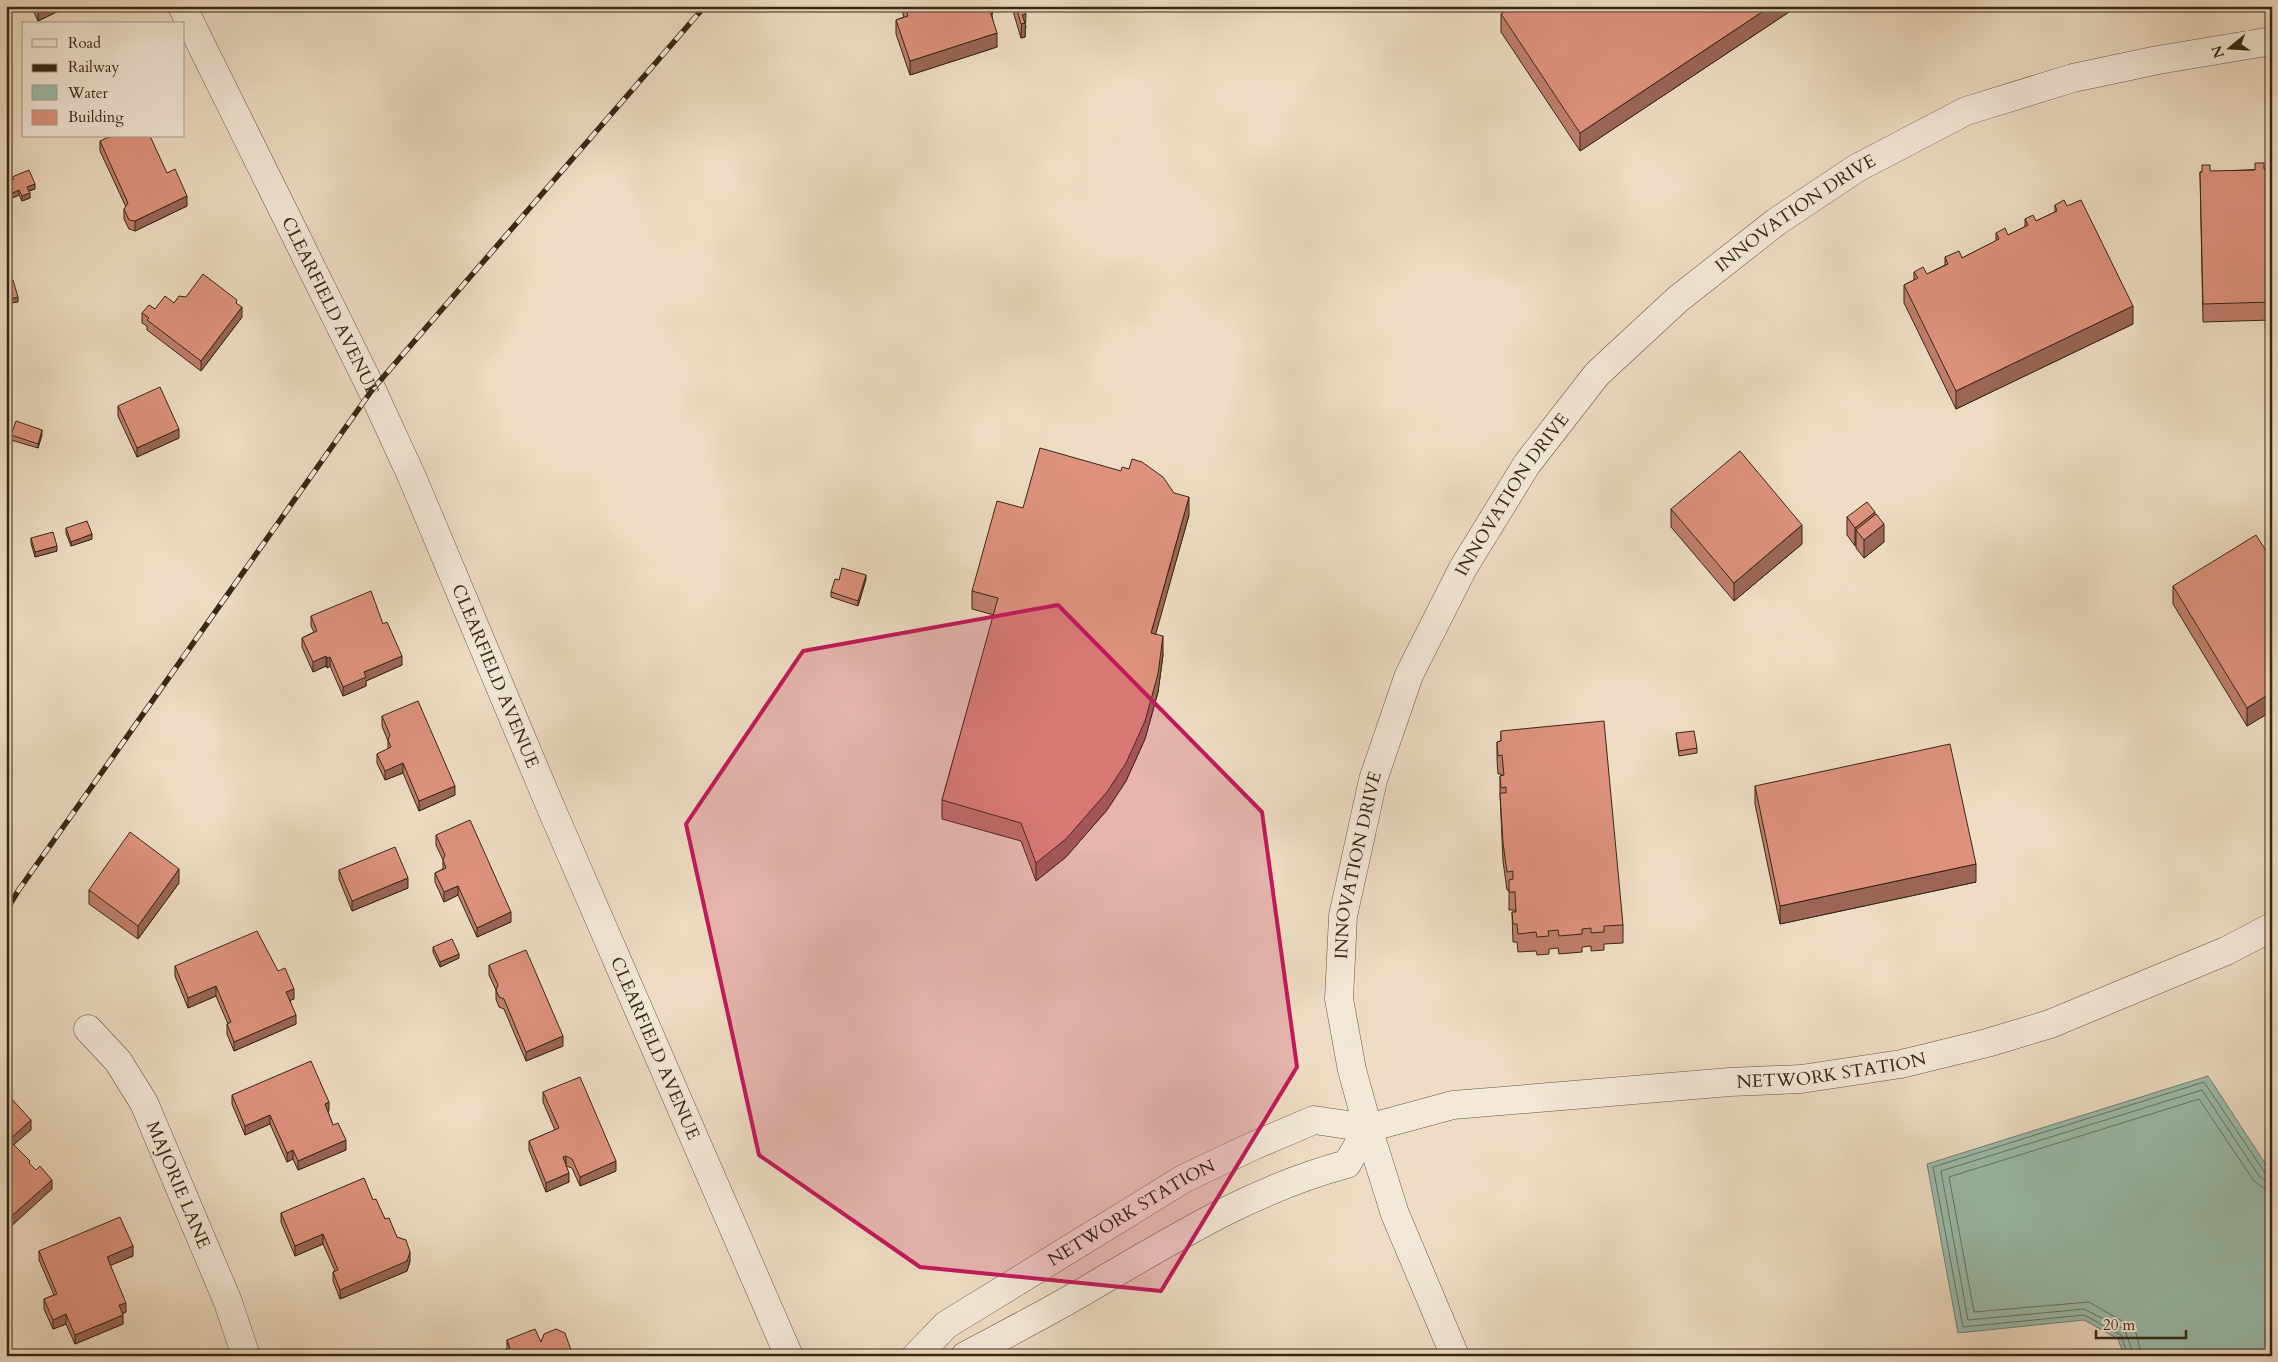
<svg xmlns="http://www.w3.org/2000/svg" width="2278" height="1362" font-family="Cardo,serif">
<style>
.water{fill:#9bbdad;stroke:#738170}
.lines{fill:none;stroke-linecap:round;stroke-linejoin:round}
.shore{stroke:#697260;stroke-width:1}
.minor-casing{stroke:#655440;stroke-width:29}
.tertiary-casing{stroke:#655440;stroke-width:29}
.minor{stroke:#f4e9d9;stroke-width:28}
.tertiary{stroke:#f4e9d9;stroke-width:28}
.rail-casing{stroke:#372714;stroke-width:5.5}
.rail{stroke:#f4e9d9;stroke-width:4;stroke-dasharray:11;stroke-linecap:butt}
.wall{fill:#bf7e6c;stroke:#372714}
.shaded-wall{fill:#9b6658;stroke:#372714}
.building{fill:#de927e;stroke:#372714}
.marked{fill:#c2185b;fill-opacity:0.2;stroke:#c2185b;stroke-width:4;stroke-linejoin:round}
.labels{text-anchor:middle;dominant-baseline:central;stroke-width:4;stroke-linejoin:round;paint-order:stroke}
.street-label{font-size:18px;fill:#372714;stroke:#f4e9d9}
</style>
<rect width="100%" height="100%" fill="#eeddc4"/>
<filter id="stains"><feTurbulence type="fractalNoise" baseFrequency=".004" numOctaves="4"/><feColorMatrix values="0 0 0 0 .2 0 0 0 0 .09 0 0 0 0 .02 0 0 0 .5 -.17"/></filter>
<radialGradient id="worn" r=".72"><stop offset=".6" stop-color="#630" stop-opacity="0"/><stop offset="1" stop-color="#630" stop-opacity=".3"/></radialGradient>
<path class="water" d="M2208,1076L2272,1174V1356H2124L2118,1339L2084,1320L1958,1333L1927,1164Z"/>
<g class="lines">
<path class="shore" d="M2128,1356L2121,1335L2084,1315L1963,1327L1933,1167L2204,1082L2265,1173L2272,1175
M2134,1356L2125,1330L2084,1309L1968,1320L1941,1171L2202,1090L2260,1177L2265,1181L2272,1182
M2142,1356L2136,1333L2131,1326L2089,1302L1974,1312L1949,1177L2199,1099L2254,1181L2262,1187L2272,1189"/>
<defs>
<g id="minor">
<path id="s1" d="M88,1029L118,1061L144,1103L228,1302L246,1356"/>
<path id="s2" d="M1368,1128L1453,1105L1730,1082L1801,1079L1901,1064L1987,1043L2050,1024L2226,951L2272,927"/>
<path id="s3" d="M916,1356L946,1325L1185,1178L1253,1146L1314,1120L1368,1128L1347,1164C1256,1188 1179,1236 1098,1283C1055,1309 1010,1332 965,1356"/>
<path id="s4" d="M1455,1356L1395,1214L1368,1128L1352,1070L1339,999L1343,916L1373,780L1409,675L1463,568L1527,464L1597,374L1678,299L1776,222L1857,168L1966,111L2073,78L2158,60L2272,41"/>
</g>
<g id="tertiary">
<path id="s5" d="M182,6L372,390L412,477L551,808L789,1356"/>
</g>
</defs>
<use href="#minor" class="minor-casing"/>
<use href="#tertiary" class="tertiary-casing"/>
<use href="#minor" class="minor"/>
<use href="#tertiary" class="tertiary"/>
<defs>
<path id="rail" d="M6,911L18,891L372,390L705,6"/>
</defs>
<use href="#rail" class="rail-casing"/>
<use href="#rail" class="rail"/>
</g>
<path class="wall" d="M31,6H69L38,21Z
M900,6H1022L1026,28L1025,29V37L1021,38L1013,11L1001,7L993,11L992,15L997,47L910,75L896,34V20L904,17Z
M1513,6H1798L1580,151L1501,32V14Z
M100,141L187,206L135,231L129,229L124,219V209L126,207L100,151Z
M2272,163V320L2203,322L2200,172L2270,169Z
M12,177L35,189L29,191L30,198L22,201L19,195L10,199L6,191V181L12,179Z
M2055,205L2133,324L1956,409L1904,303V285L1914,280V272L1927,274L1945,265V257L1962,258L1996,241V233L2008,235L2025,227V219L2036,221L2055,212Z
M174,303L237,304L242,317L201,371L147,330V326L142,323V313Z
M118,406L179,438L137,457L118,416Z
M11,435H42L38,448L11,440Z
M1023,508L1189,515L1155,634L1163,655L1158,692L1145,739L1126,781L1107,810L1066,857L1036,881L1021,841L942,819V800L994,615L972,609V591Z
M1671,509L1802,544L1734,601L1671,527Z
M1875,515L1884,542L1864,558L1856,548V545L1855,546L1847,535V517Z
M66,528L92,539L71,546L66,533Z
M31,538L57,551L35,557L31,543Z
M2272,560V711L2247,726L2173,604V586Z
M866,579L858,606L831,597V592L839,580Z
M311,616L383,624L402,665L366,681V686L343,696L330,666L327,668L326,666L313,672L302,647V638L314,632L311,626Z
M382,716L455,795L419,811L403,773L385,780L377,763V754L388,749V741L382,726Z
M1501,731L1623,925V943L1604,944V950L1591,951V946L1582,947V952L1559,954L1558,948L1549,949V954L1537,955L1536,951L1518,952L1517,942H1513L1512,912H1515V910H1509V890H1507L1503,861L1500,794V776L1502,775V774H1498L1497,760V742L1501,741Z
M1676,733L1697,748V753L1679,756Z
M1755,786L1976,882L1780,924L1755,804Z
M436,835L511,922L477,937L458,895L444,902L435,882V873L443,869V860L436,845Z
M339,870L408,888L352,911L339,879Z
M179,883L138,939L89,904V890Z
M433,947L459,958L440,967L433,952Z
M489,965L563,1046L526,1061L504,1009L499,1007L496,999V990L489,975Z
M175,966L294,999L290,1000L296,1024L234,1051L227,1034V1024H228L216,996L188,1008L175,976Z
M543,1092L616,1171L580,1186L572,1168L566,1166L569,1182L546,1192L529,1150V1141L555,1130L543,1102Z
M232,1095L329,1111L328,1112L333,1125L346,1150L298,1170L293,1159L287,1162L270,1124L245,1135L232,1104Z
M373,1200L397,1237L410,1261L407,1271L340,1299L333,1281V1272L335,1271L323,1244L295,1256L281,1222V1213Z
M39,1251L133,1256L110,1265L126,1312L122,1314L123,1324L75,1344L66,1324L53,1329L44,1309V1299L54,1295L39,1260Z
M507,1340L541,1342L507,1349Z"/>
<path class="shaded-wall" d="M49,6H69L38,21V12Z
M990,6H1001V7L993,11L989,22Z
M1771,6H1798L1580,151V133Z
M1026,14L1025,37L1021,38L1022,15Z
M997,33V47L910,75V61Z
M35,184V189L27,191V187Z
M19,190V195L10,199V194Z
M30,193V198L22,201V196Z
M187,196V206L135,231V221Z
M18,297V302L6,304V300Z
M2133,306V324L1956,409V391Z
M242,307V317L201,371V361Z
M179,429V438L137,457V448Z
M42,430V435L38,448V444Z
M1189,497V515L1151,651V633Z
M1875,512V530H1856V545L1855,546V528Z
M1884,524V542L1864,558V540Z
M1802,525V544L1734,601V583Z
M92,534V539L71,546V542Z
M57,546V551L35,557V552Z
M866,575V579L858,606V601Z
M1163,636V655L1158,692L1145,739L1126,781L1107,810L1066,857L1036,881V863Z
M326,656V666L313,672V662Z
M402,656V665L366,681V686L343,696V687L364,672Z
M330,657V666L327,668V658Z
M2272,692V711L2247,726V708Z
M403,763V773L385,780V771Z
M455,786V795L419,811V801Z
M1976,864V882L1780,924V906Z
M179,869V883L138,939V926Z
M408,878V888L352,911V901Z
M458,886V895L444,902V892Z
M511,912V922L477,937V928Z
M459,954V958L440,967V962Z
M216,986V996L188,1008V998Z
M294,989V999L286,1002V992Z
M296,1015V1024L234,1051V1042Z
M563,1036V1046L526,1061V1052Z
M329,1102V1111L325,1113V1104Z
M270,1115V1124L245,1135V1126Z
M31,1120V1130L9,1149V1140Z
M346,1140V1150L298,1170V1161Z
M293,1150V1159L287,1162V1153Z
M566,1156V1165L563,1157Z
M616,1161V1171L580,1186V1177Z
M569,1173V1182L546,1192V1183Z
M52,1180V1189L6,1231V1221Z
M323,1234V1244L295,1256V1246Z
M133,1246V1256L107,1267V1257Z
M410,1252V1261L407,1271L340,1299V1290Z
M126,1303V1312L119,1315V1305Z
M66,1314V1324L53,1329V1320Z
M123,1315V1324L75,1344V1335Z"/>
<path class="building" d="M35,6H49L38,12Z
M905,6H990L989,8L997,33L910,61L896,20L908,16Z
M1016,6H1022L1026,14L1022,15L1025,23L1021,24Z
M1513,6H1771L1580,133L1501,14Z
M111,136H150L167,173L175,169L187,196L135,221L129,220L124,209L128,203L100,141Z
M2255,163H2264V169H2270V163H2272V302L2203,304L2200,172H2202V165H2210V171L2255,170Z
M29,170L35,184L27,187L30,193L22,196L19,190L10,194L6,186L7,180L14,179L12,177Z
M2064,200L2067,206L2081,200L2133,306L1956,391L1904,285L1918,278L1914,272L1923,267L1927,274L1948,264L1945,257L1959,251L1962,258L1999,239L1996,233L2005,228L2008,235L2028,225L2025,219L2033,215L2036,221L2057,211L2055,205Z
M203,274L237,300L236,303L242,307L201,361L147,320L149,318L142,313L149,305L155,309L165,296L174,303L179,296L186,297Z
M13,280L18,297L6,300V282Z
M160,387L179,429L137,448L118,406Z
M16,421L42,430L38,444L11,435Z
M1040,448L1121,471L1122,467L1129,469L1132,459L1142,462L1163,477L1174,493L1189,497L1151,633L1163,636L1158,674L1145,721L1126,763L1107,792L1066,839L1036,863L1021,823L942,800L998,598L972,591L997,501L1023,508Z
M1740,451L1802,525L1734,583L1671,509Z
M1867,502L1875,512L1855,528L1847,517Z
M1876,514L1884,524L1864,540L1856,530Z
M87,521L92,534L71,542L66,528Z
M53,532L57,546L35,552L31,538Z
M2256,535L2272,560V692L2247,708L2173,586Z
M842,568L866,575L858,601L831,592L835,579L839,580Z
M371,591L383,624L387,622L402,656L364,672L366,677L343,687L330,657L327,658L326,656L313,662L302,638L317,631L311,616Z
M418,701L455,786L419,801L403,763L385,771L377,754L391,747L388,740L390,735L382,716Z
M1604,721L1623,925L1604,926V932L1591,933V928L1582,929V934L1559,936L1558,930L1548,931L1549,936L1537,937L1536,932L1518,934L1517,924H1513L1512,912H1516L1515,892H1509V880L1513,879V871L1507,872L1503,843L1500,793H1506V787L1501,788L1500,776L1504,775L1502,755L1498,756L1497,742L1501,741V731Z
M1694,731L1697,748L1679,751L1676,733Z
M1950,744L1976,864L1780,906L1755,786Z
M470,820L511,912L477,928L458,886L444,892L435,873L446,868L443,860L445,855L436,835Z
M130,832L179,869L138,926L89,890Z
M395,847L408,878L352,901L339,870Z
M257,931L278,971L285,968L294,989L286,992L296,1015L234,1042L227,1024L231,1022L216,986L188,998L175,966Z
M452,939L459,954L440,962L433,947Z
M526,950L563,1036L526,1052L504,999L499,997L496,990L498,985L489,965Z
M311,1061L329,1102L325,1104L333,1125L338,1123L346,1140L298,1161L293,1150L287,1153L270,1115L245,1126L232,1095Z
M580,1077L616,1161L580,1177L572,1159L566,1156L563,1157L569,1173L546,1183L529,1141L559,1128L543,1092Z
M8,1095L31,1120L9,1140L30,1161L29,1163L36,1170L40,1166L52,1180L6,1221V1097Z
M364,1178L373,1200L376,1199L385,1219L389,1218L397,1237L406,1240L410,1252L407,1261L340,1290L333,1272L338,1270L323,1234L295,1246L281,1213Z
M120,1217L133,1246L107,1257L126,1303L119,1305L123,1315L75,1335L66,1314L53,1320L44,1299L57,1294L39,1251Z
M535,1329L541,1342L544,1334L556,1329L565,1333L573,1356H500L503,1351L510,1348L507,1340Z"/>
<path class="marked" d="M1058,605L1262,812L1297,1067L1161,1291L920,1267L759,1155L686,824L803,651Z"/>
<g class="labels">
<g class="street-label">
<text stroke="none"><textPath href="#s4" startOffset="1322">INNOVATION DRIVE</textPath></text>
<text stroke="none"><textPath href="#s5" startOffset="335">CLEARFIELD AVENUE</textPath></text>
<text stroke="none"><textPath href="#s4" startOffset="918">INNOVATION DRIVE</textPath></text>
<text stroke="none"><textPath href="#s5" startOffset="740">CLEARFIELD AVENUE</textPath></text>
<text stroke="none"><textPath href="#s4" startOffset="512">INNOVATION DRIVE</textPath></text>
<text stroke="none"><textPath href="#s5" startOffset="1145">CLEARFIELD AVENUE</textPath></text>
<text stroke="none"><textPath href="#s2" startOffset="468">NETWORK STATION</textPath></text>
<text stroke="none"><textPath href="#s1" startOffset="182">MAJORIE LANE</textPath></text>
<text stroke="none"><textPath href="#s3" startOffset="260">NETWORK STATION</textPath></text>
</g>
</g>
<rect width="2278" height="1362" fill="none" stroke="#eeddc4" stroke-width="25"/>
<rect x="8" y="8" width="2263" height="1347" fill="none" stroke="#372714" stroke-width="2.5"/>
<rect x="12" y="12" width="2253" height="1337" fill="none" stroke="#372714"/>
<rect x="22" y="22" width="162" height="115" fill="#f4e9d9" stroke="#a89b8a"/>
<rect x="32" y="39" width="25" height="8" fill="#f4e9d9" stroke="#a89b8a"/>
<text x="68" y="48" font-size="15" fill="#372714">Road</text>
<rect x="32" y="64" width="25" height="8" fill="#372714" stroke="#a89b8a"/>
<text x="68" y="72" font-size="15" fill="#372714">Railway</text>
<rect x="32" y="85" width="25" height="15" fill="#9bbdad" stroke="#a89b8a"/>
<text x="68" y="98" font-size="15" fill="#372714">Water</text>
<rect x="32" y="110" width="25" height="15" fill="#de927e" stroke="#a89b8a"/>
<text x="68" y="122" font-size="15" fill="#372714">Building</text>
<g transform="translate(2230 48) rotate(252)" stroke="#f4e9d9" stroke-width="4" paint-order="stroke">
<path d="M0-4L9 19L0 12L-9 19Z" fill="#372714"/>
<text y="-8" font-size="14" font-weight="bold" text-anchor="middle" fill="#372714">N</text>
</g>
<path d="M2096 1330v8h90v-8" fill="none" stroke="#372714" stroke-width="2.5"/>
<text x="2103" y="1330" font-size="15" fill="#372714" stroke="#f4e9d9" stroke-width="4" paint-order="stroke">20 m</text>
<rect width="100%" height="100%" filter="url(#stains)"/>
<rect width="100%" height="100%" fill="url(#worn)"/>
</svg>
